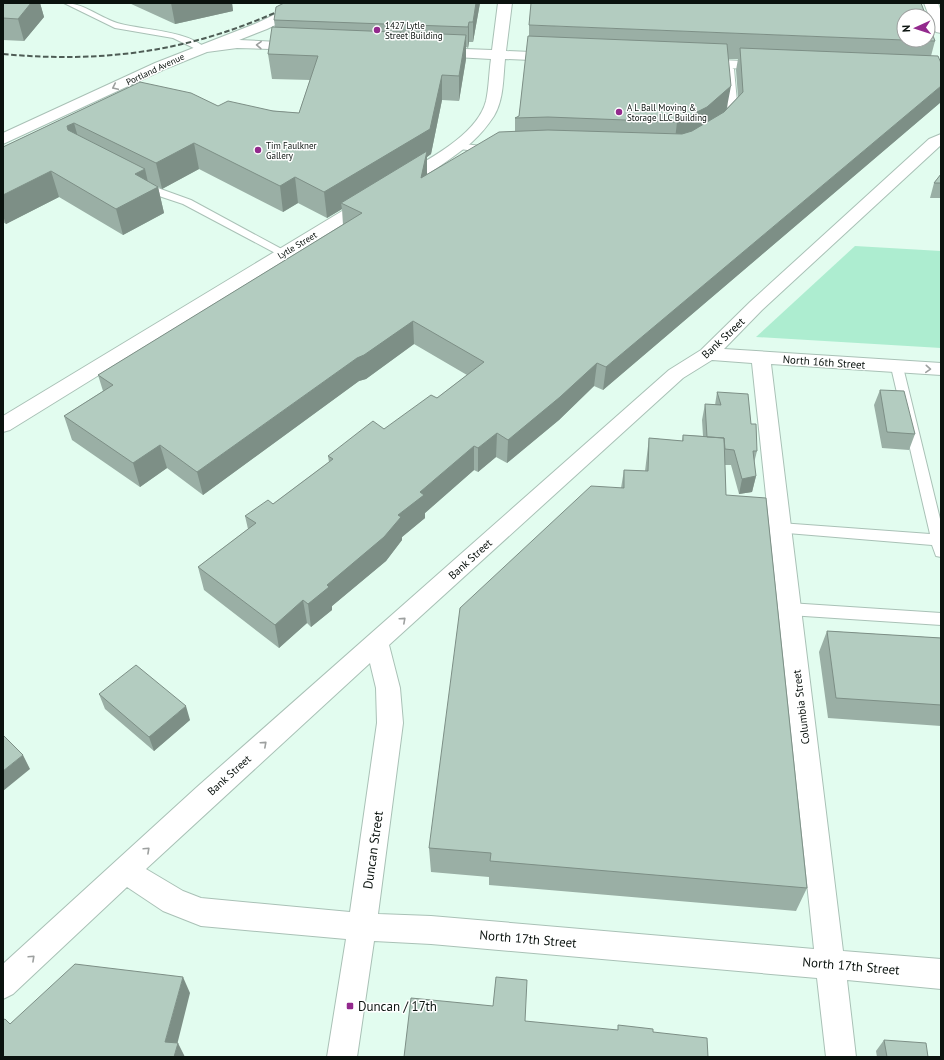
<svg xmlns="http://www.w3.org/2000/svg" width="944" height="1060" font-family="'PT Sans',sans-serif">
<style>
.green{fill:#adedd0}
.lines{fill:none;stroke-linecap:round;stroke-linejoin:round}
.service-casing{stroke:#a9c1b6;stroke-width:2}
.minor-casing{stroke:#a9c1b6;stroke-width:2}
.service{fill:#fff;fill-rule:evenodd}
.minor{fill:#fff;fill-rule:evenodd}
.rail{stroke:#4e5c55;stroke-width:2;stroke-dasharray:5.5 2.5;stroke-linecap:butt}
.wall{fill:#9aafa5;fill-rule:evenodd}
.shaded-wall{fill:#7d8f86}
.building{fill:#b3ccc0;stroke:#7d8f86}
.oneway{stroke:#9da09f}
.poi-dot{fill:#93298d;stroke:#fff;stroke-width:1.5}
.labels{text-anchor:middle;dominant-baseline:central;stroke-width:3;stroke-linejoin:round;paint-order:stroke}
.far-poi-label{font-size:9px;fill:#0a120e;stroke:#fff;text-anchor:start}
.far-street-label{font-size:9px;fill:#0a120e;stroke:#fff}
.street-label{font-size:11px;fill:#0a120e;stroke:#fff}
.near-street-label{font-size:13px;fill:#0a120e;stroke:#fff}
.near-poi-label{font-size:13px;fill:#0a120e;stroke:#fff;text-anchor:start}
</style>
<rect width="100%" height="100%" fill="#e2fcef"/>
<path class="green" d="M855,246L941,251V348L756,337Z"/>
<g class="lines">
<defs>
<path id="service" d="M64,3C85,3 101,19 121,24C144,30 190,31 206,49L202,52L173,38L115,28Z
M729,66L734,69L738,113L730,122L727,123L722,120L728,113L724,69Z
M457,143L489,147L494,150L489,153L453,148L452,146Z
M144,183L191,200L289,253L287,255H279L183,204L150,193L139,186Z
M897,363L903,367L941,523V557L936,556L932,545L775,532L773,528L775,524L780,523L930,534L891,367Z
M789,603L941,613V625L789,615L784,613L782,609L784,605Z"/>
<path id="minor" d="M299,3H317L315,6L267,29L239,40L299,43L304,44L306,47L304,50L237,48L207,52L165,69L3,144V133L155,63L257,23Z
M498,3H512L506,51L555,53L560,54L562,57L560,60L555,61L505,59C503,78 504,99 494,116C488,125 481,134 472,142C462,151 414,186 402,186C402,186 397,185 396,184L394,181L396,178C425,161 477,136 486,101C489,88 489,72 491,59L437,56L432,55L430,52L432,49L437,48L492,50Z
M924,3H938L941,12V33L936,32L934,29Z
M699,59L766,62L771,63L773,66L771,69L766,70L694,66L692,63L694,60Z
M941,134V145L762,310L724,349L941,363V375L771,364L843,951L941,959V989L847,980L856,1057H826L817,978L431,944L374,941L357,1057H327L346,939L201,926L163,911L127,887L13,994L3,999V964L197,787L669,370L701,350L750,302L929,139ZM712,360L752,363L814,949L431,916L378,914L403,723L400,688L389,645L683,378ZM370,663L376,688L377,723L350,912L201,898L183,891L146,869Z
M368,197L374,199L376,202L374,205L10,430L3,432V416L362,199Z"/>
</defs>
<use href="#service" class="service-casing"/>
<use href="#minor" class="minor-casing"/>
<use href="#service" class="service"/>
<use href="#minor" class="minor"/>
<path class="rail" d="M3,54C110,64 199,50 296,3"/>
</g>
<path class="wall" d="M3,3H40L44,17L24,41L3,40Z
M129,3H232L233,11L175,24Z
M480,3L473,42H469L468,48L466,47V59L459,101L442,100L431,154L427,157V174L515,131V118L519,116L529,36V25L935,41L931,56L941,102L603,390L594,386L559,420L507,463L496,457L478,472L474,470L425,513V518L402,537V540L386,561L332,606V610L311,627L307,623L279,648L204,590L198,567L248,529L245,516L273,504L329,462L328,456L384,429L437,398L467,375L414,344L366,379L359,381L203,495L167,468L140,487L72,440L64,416L103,391L98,375L343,225L342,209L327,218L298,203L283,212L199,169L162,189L153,184L158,187L164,213L123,235L59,197L6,224L3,222V147L140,82L218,106L299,113L310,80L272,79L268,54L275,27L274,20ZM728,59H738L736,70L738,97L727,108Z
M941,174V198H930L934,183Z
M880,390L915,434L909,450L882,448L874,405Z
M717,392L751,424L757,451L754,463L756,476L752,492L739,494L731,465H725L726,495L807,888L796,911L489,885V877L431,872L429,848L621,488L624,470L645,471L649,438L682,441L683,435L703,436L702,420L705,404L715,405Z
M827,631L941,638V726L828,718L819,652Z
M99,694L190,720L154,751L105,709Z
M884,1040L928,1057H877L876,1051Z"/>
<path class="shaded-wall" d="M31,3H40L44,17L24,41L18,19Z
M171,3H232L233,11L175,24Z
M476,3H480L473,42V22Z
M469,22V42L468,48V27Z
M466,35V59L459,101V76Z
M442,75V100L431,154L427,157V174L422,201L341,203L342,209L327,218L324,192Z
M731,86L726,112L674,148L677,122Z
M941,86V102L603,390L606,367Z
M74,123L81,148L74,152L67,126Z
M194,143L199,169L162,189L156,163Z
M145,169L150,191L158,187L164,213L123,235L116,209L135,174Z
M51,171L59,197L6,224L3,216V195Z
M295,177L298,203L283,212L280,186Z
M413,321L414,344L366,379L359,381L203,495L197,472L357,358Z
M597,363L594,386L559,420L507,463L508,440Z
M497,433L496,457L478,472V448Z
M160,445L167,468L140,487L133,463Z
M474,446V470L425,513V518L402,537V540L386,561L332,606V610L311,627L308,604L398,515L420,492Z
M756,476L752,492L739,494L742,479Z
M303,600L307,623L279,648L275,625Z
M186,706L190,720L154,751L149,737Z
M23,755L30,769L3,791V771Z
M183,977L190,993L174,1057L165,1042Z
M178,1043L185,1057H174Z"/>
<path class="building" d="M3,3H31L18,19L3,18Z
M284,3H476L473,22H469L468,27L274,20L276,7Z
M531,3H921L926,16H904V40L529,25Z
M928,22L935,41L908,40H928Z
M272,27L466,35L459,76L442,75L430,129L324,192L295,177L280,186L194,143L156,163L74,123L67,126L68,130L145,169L135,174L158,187L116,209L51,171L3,195V147L140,82L191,93L218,106L228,101L273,111L299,113L318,56L268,54Z
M528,36L727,44L731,86L707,107L677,122L548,117L515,118L519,116Z
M740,48L938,56L941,63V86L606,367L597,363L560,397L508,440L497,433L478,448L474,446L420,492L424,495L398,515L401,517L384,537L327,585L329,587L308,604L303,600L275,625L198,567L256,523L245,516L268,500L273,504L333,459L328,456L373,421L384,429L431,395L437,398L484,362L413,321L364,355L357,358L197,472L160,445L133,463L64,416L113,385L98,375L362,213L341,203L427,151L421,178L499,132L548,130L682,134L692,131L724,112L743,92Z
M941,174V183H934Z
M880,390L904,391L915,434L887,432Z
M717,392L748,394L751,424H756L757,451H753L756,476L742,479L734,450L725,449L724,438L707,437L705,404L721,405Z
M683,435L724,438L726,495L766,498L807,888L490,861L491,853L429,848L460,608L591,486L624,488V470L648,471L649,438L683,441Z
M827,631L941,638V705L836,698Z
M136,665L186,706L149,737L99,694Z
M3,735L23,755L3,771Z
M75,964L183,977L165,1042L178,1043L174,1057H3V1020L5,1019L10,1024Z
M496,977L527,980L525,1021L618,1030V1025L653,1029V1032L707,1038L708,1057H404L411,998L493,1006Z
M884,1040L926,1043L928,1057H887Z"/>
<defs><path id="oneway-chevron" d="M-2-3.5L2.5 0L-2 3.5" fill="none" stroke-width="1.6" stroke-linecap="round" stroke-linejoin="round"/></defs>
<g class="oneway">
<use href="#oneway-chevron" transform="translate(259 45) rotate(-178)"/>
<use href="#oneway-chevron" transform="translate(115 87) rotate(155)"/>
<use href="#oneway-chevron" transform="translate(928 369) rotate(4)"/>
<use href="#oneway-chevron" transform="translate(403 620) rotate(-42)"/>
<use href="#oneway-chevron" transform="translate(264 744) rotate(-42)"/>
<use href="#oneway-chevron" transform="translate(147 850) rotate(-43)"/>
<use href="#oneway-chevron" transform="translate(32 958) rotate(-43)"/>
</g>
<g class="poi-dot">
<circle cx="377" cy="30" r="4"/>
<circle cx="619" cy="112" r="4"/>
<circle cx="258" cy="150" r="4"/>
<rect x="346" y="1002" width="8" height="8" rx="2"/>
</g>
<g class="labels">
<g class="far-poi-label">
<text x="385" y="25">1427 Lytle<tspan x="385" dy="10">Street Building</tspan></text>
<text x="627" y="107">A L Ball Moving &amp;<tspan x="627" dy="10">Storage LLC Building</tspan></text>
<text x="266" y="145">Tim Faulkner<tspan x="266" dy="10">Gallery</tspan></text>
</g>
<g class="far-street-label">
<text transform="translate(155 69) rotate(-25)">Portland Avenue</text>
<text transform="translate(297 245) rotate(-31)">Lytle Street</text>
</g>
<g class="street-label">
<text transform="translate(723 338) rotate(-43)">Bank Street</text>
<text transform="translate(824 362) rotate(4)">North 16th Street</text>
<text transform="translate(470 559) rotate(-42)">Bank Street</text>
<text transform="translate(801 707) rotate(-97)">Columbia Street</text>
<text transform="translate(229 775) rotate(-42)">Bank Street</text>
</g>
<g class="near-street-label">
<text transform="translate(373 850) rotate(-82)">Duncan Street</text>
<text transform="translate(528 939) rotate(5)">North 17th Street</text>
<text transform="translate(851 966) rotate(5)">North 17th Street</text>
</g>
<g class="near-poi-label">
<text x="358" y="1006">Duncan / 17th</text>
</g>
</g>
<rect width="944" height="1060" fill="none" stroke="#0a120e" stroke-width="8"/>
<g transform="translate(916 28) rotate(267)"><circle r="19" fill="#ffffff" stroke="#9da09f"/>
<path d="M0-3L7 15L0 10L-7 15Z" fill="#93298d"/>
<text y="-6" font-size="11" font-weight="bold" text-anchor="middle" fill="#0a120e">N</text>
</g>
</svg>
